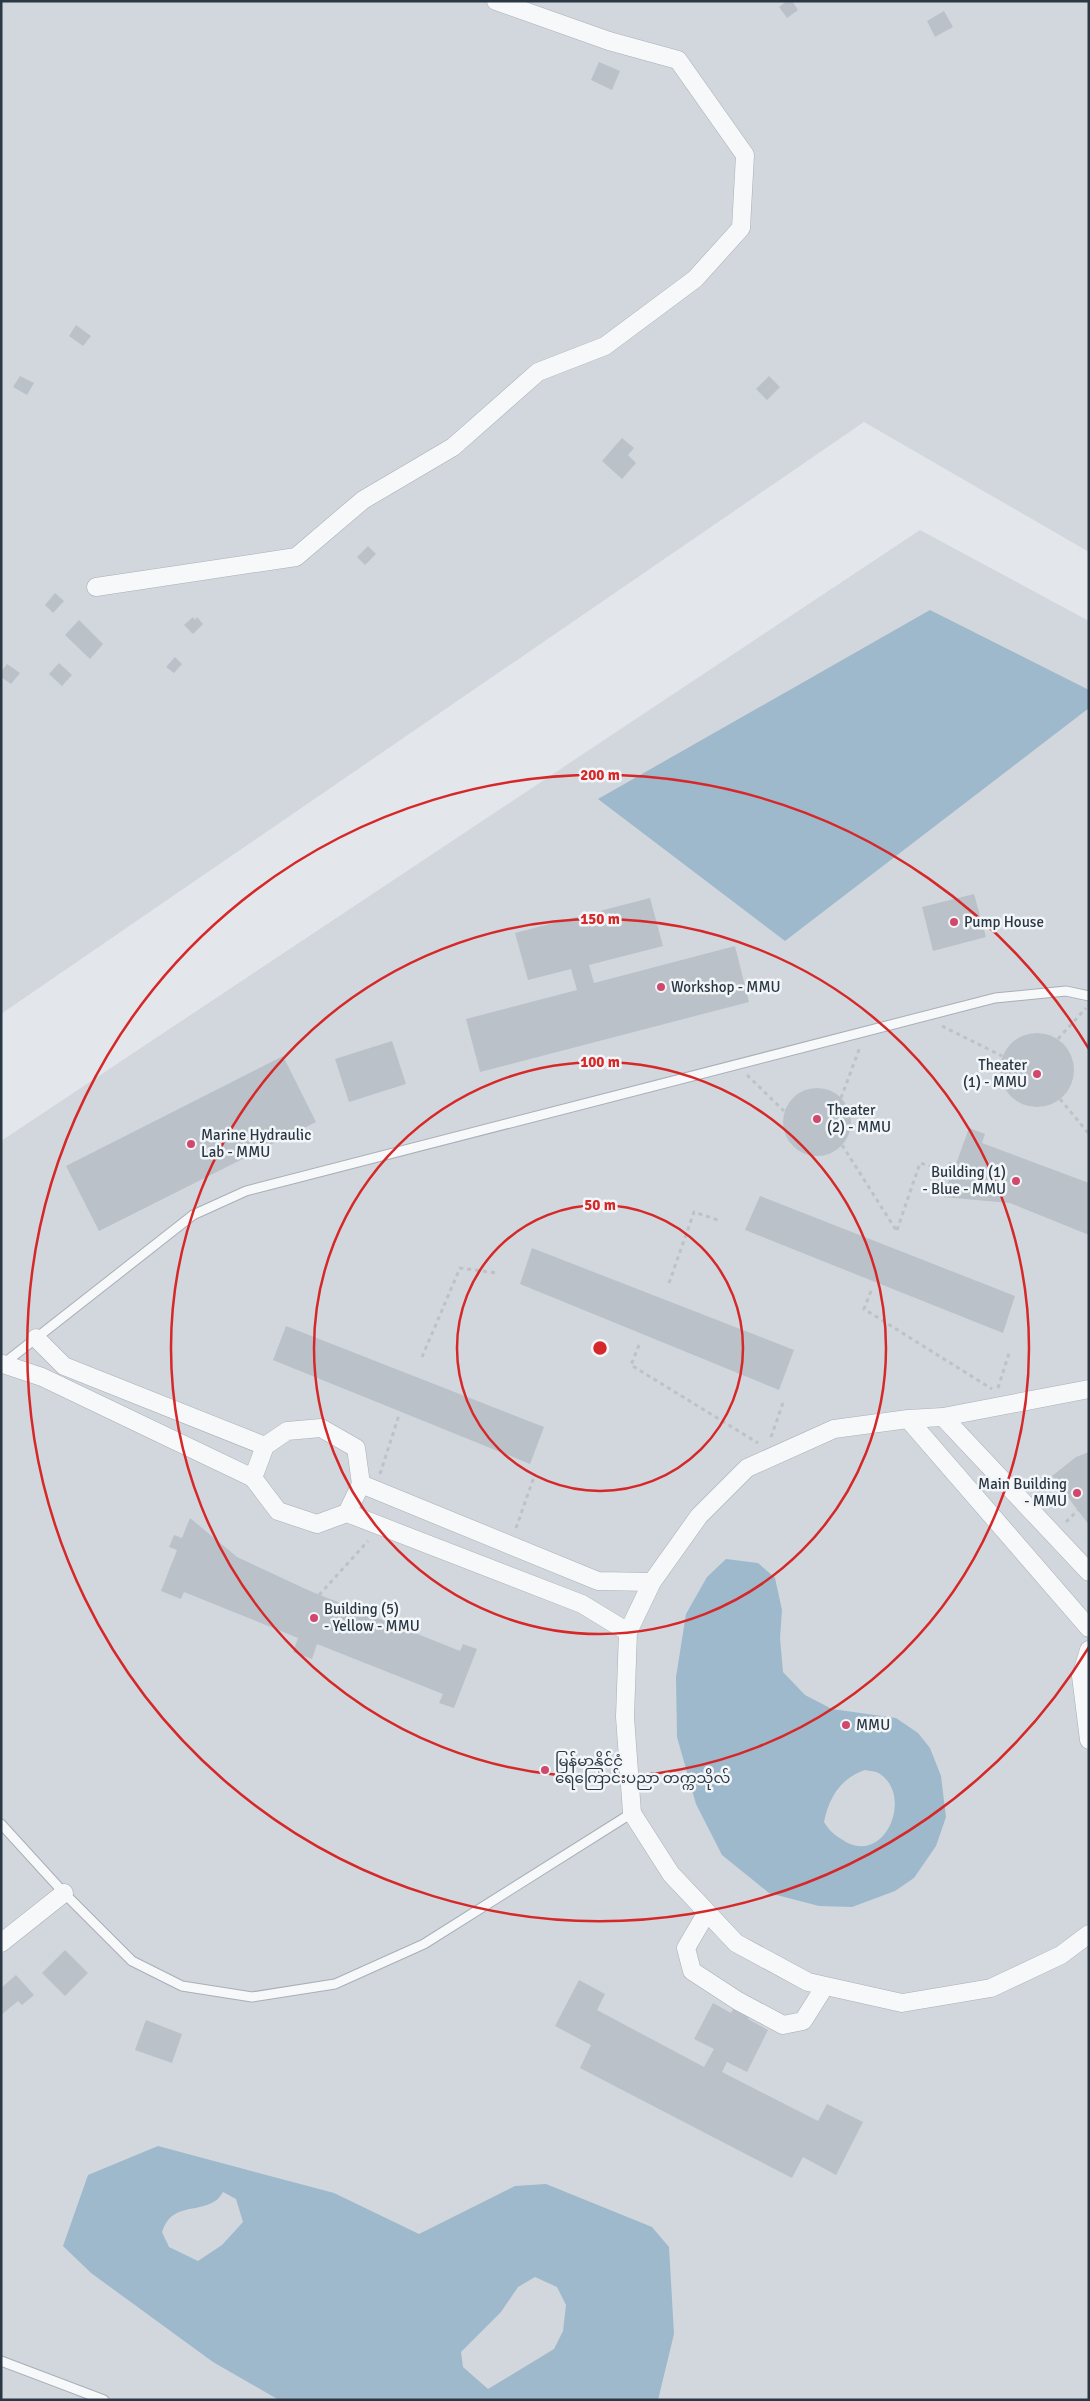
<svg xmlns="http://www.w3.org/2000/svg" width="1090" height="2401" font-family="Signika,'Noto Sans Myanmar',sans-serif">
<style>
.built{fill:#d1d7dd}
.water{fill:#9eb9cb;fill-rule:evenodd}
.building{fill:#bac1c9}
.lines{fill:none;stroke-linecap:round;stroke-linejoin:round}
.lane-casing{stroke:#a8afb6;stroke-width:11}
.street-casing{stroke:#a8afb6;stroke-width:19}
.path{stroke:#bdc2c6;stroke-width:3;stroke-dasharray:4 4;stroke-linecap:butt}
.lane{stroke:#f6f8f9;stroke-width:9}
.street{stroke:#f6f8f9;stroke-width:18}
.ring{fill:none;stroke:#d62828;stroke-width:2.5}
.poi-dot{fill:#d1486c;stroke:#f3f6f8;stroke-width:2}
.labels{text-anchor:middle;dominant-baseline:central;stroke-width:5;stroke-linejoin:round;paint-order:stroke}
.poi-label{font-size:15px;fill:#2a3744;stroke:#f3f6f8;text-anchor:start}
.centre{fill:#d62828;stroke:#f3f6f8;stroke-width:2.5}
.ring-label{font-size:15px;text-anchor:middle;font-weight:bold;fill:#d62828;stroke:#f3f6f8;stroke-width:5;stroke-linejoin:round;paint-order:stroke}
</style>
<rect width="100%" height="100%" fill="#e3e7eb"/>
<path class="built" d="M1,1H1089V552L864,422L1,1014Z
M920,530L1089,621V2400H1V1141Z"/>
<path class="water" d="M930,610L1089,690V708L785,941L598,799Z
M726,1559L758,1563L775,1578L782,1610L780,1638L783,1672L805,1695L832,1709L896,1718L918,1733L930,1748L941,1776L946,1817L936,1846L914,1878L895,1891L852,1907L819,1906L769,1893L722,1855L696,1804L677,1737L676,1677L686,1614L707,1577ZM865,1770C869,1771 877,1771 880,1774C913,1796 886,1864 846,1842C836,1836 830,1832 824,1822C829,1797 841,1778 865,1770Z
M158,2146L334,2193L419,2234L515,2186L546,2184L652,2227L669,2247L674,2334L658,2400H279L213,2362L91,2273L63,2246L88,2175ZM223,2192L236,2199L243,2222L222,2245L198,2261L169,2247L162,2232C172,2202 195,2214 215,2201C218,2200 221,2195 223,2192ZM535,2277L557,2287L566,2305L563,2331L554,2349L488,2389L463,2367L461,2352L501,2312L518,2287Z"/>
<path class="building" d="M787,1H792L798,10L787,18L779,7Z
M944,11L953,27L935,37L927,21Z
M599,62L620,71L612,90L591,80Z
M76,325L91,336L83,346L69,336Z
M20,376L34,383L27,395L13,387Z
M769,376L780,387L767,400L756,389Z
M622,438L634,448L628,455L636,463L622,479L602,461Z
M368,546L376,554L365,565L357,557Z
M55,593L64,601L53,613L45,605Z
M193,617L195,620L197,617L203,624L193,634L184,625Z
M79,620L103,644L90,659L65,635Z
M175,657L182,664L174,673L166,667Z
M59,663L72,675L62,686L49,674Z
M7,664L20,673L11,684L1,677V672Z
M974,894L986,937L933,951L922,907Z
M650,898L663,946L589,965L594,983L735,946L749,1002L480,1072L466,1019L577,990L571,969L528,980L515,933Z
M1000 1070a37 37 0 1 1 74 0a37 37 0 1 1-74 0Z
M392,1041L406,1084L349,1102L335,1059Z
M283,1056L316,1122L99,1231L66,1166Z
M783 1122a34 34 0 1 1 68 0a34 34 0 1 1-68 0Z
M969,1128L985,1134L982,1143L1089,1183V1235L1010,1203L942,1197L950,1178L944,1175L949,1162L956,1164Z
M760,1196L1015,1296L1003,1333L745,1230Z
M532,1248L794,1350L779,1390L520,1284Z
M286,1326L544,1427L530,1464L273,1360Z
M1089,1452V1525L1052,1476L1076,1457Z
M190,1518L237,1557L310,1591L460,1651L463,1644L477,1649L454,1708L439,1703L443,1694L317,1644L312,1659L293,1652L298,1638L184,1592L181,1599L161,1591L177,1550L169,1547L174,1535L182,1538Z
M65,1950L88,1973L65,1996L42,1973Z
M16,1975L34,1995L22,2005L18,2001L1,2015V1988Z
M579,1980L605,1994L597,2010L704,2067L714,2049L694,2039L713,2003L731,2013L741,1994L756,2002L748,2019L768,2030L747,2072L727,2062L722,2072L818,2121L827,2104L863,2122L836,2175L803,2157L792,2178L580,2068L591,2045L555,2026Z
M146,2020L182,2034L172,2063L135,2050Z"/>
<g class="lines">
<defs>
<path id="lane" d="M2,1365L193,1215L246,1191L995,998L1066,991L1089,996
M1,1824L64,1893L132,1961L182,1986L252,1997L335,1984L424,1944L632,1813
M1,2361L104,2400"/>
<path id="street" d="M96,587L296,557L363,500L453,447L538,372L605,346L695,279L741,228L745,155L678,60L609,41L496,1
M36,1338L64,1366L265,1446
M3,1364L42,1377L253,1478
M1089,1389L943,1417L908,1419L834,1429L747,1468L699,1516L652,1582L628,1632L625,1717L632,1813L671,1874L736,1943L808,1982L902,2003L991,1988L1061,1955L1089,1934
M943,1417L1089,1572
M908,1419L1089,1628
M321,1428L356,1448L361,1484L347,1513L317,1524L278,1511L253,1478L265,1446L287,1431Z
M361,1484L598,1581L652,1582
M347,1513L582,1604L628,1632
M1089,1650L1081,1676L1089,1740
M707,1912L686,1948L692,1971L738,2001L783,2025L803,2021L825,1986
M1,1943L64,1893"/>
</defs>
<use href="#lane" class="lane-casing"/>
<use href="#street" class="street-casing"/>
<path class="path" d="M942,1026L1002,1056
M1058,1039L1086,1008
M747,1075L784,1111
M841,1098L860,1047
M1060,1099L1089,1134
M842,1145L896,1230
M897,1230L920,1163L946,1170
M669,1283L694,1212L721,1221
M871,1291L864,1309L992,1389
M639,1345L631,1365L758,1443
M422,1357L460,1268L497,1273
M998,1388L1010,1350
M771,1437L784,1400
M380,1474L399,1415
M1066,1522L1078,1510
M516,1528L535,1474
M319,1595L368,1541"/>
<use href="#lane" class="lane"/>
<use href="#street" class="street"/>
</g>
<g class="ring">
<circle cx="600" cy="1348" r="143"/>
<circle cx="600" cy="1348" r="286"/>
<circle cx="600" cy="1348" r="429"/>
<path d="M1089 1647A573 573 0 1 1 1089 1049"/>
</g>
<g class="poi-dot">
<circle cx="954" cy="922" r="5"/>
<circle cx="661" cy="987" r="5"/>
<circle cx="1037" cy="1074" r="5"/>
<circle cx="817" cy="1119" r="5"/>
<circle cx="191" cy="1144" r="5"/>
<circle cx="1016" cy="1181" r="5"/>
<circle cx="1077" cy="1493" r="5"/>
<circle cx="314" cy="1618" r="5"/>
<circle cx="846" cy="1725" r="5"/>
<circle cx="545" cy="1770" r="5"/>
</g>
<g class="labels">
<g class="poi-label">
<text x="964" y="922">Pump House</text>
<text x="671" y="987">Workshop - MMU</text>
<text x="1027" y="1065" text-anchor="end">Theater<tspan x="1027" dy="17">(1) - MMU</tspan></text>
<text x="827" y="1110">Theater<tspan x="827" dy="17">(2) - MMU</tspan></text>
<text x="201" y="1135">Marine Hydraulic<tspan x="201" dy="17">Lab - MMU</tspan></text>
<text x="1006" y="1172" text-anchor="end">Building (1)<tspan x="1006" dy="17">- Blue - MMU</tspan></text>
<text x="1067" y="1484" text-anchor="end">Main Building<tspan x="1067" dy="17">- MMU</tspan></text>
<text x="324" y="1609">Building (5)<tspan x="324" dy="17">- Yellow - MMU</tspan></text>
<text x="856" y="1725">MMU</text>
<text x="555" y="1761">မြန်မာနိုင်ငံ<tspan x="555" dy="17">ရေကြောင်းပညာ တက္ကသိုလ်</tspan></text>
</g>
</g>
<circle cx="600" cy="1348" r="8" class="centre"/>
<g class="ring-label">
<text x="600" y="780">200 m</text>
<text x="600" y="924">150 m</text>
<text x="600" y="1067">100 m</text>
<text x="600" y="1210">50 m</text>
</g>
<rect width="1090" height="2401" fill="none" stroke="#2a3744" stroke-width="5"/>
</svg>
